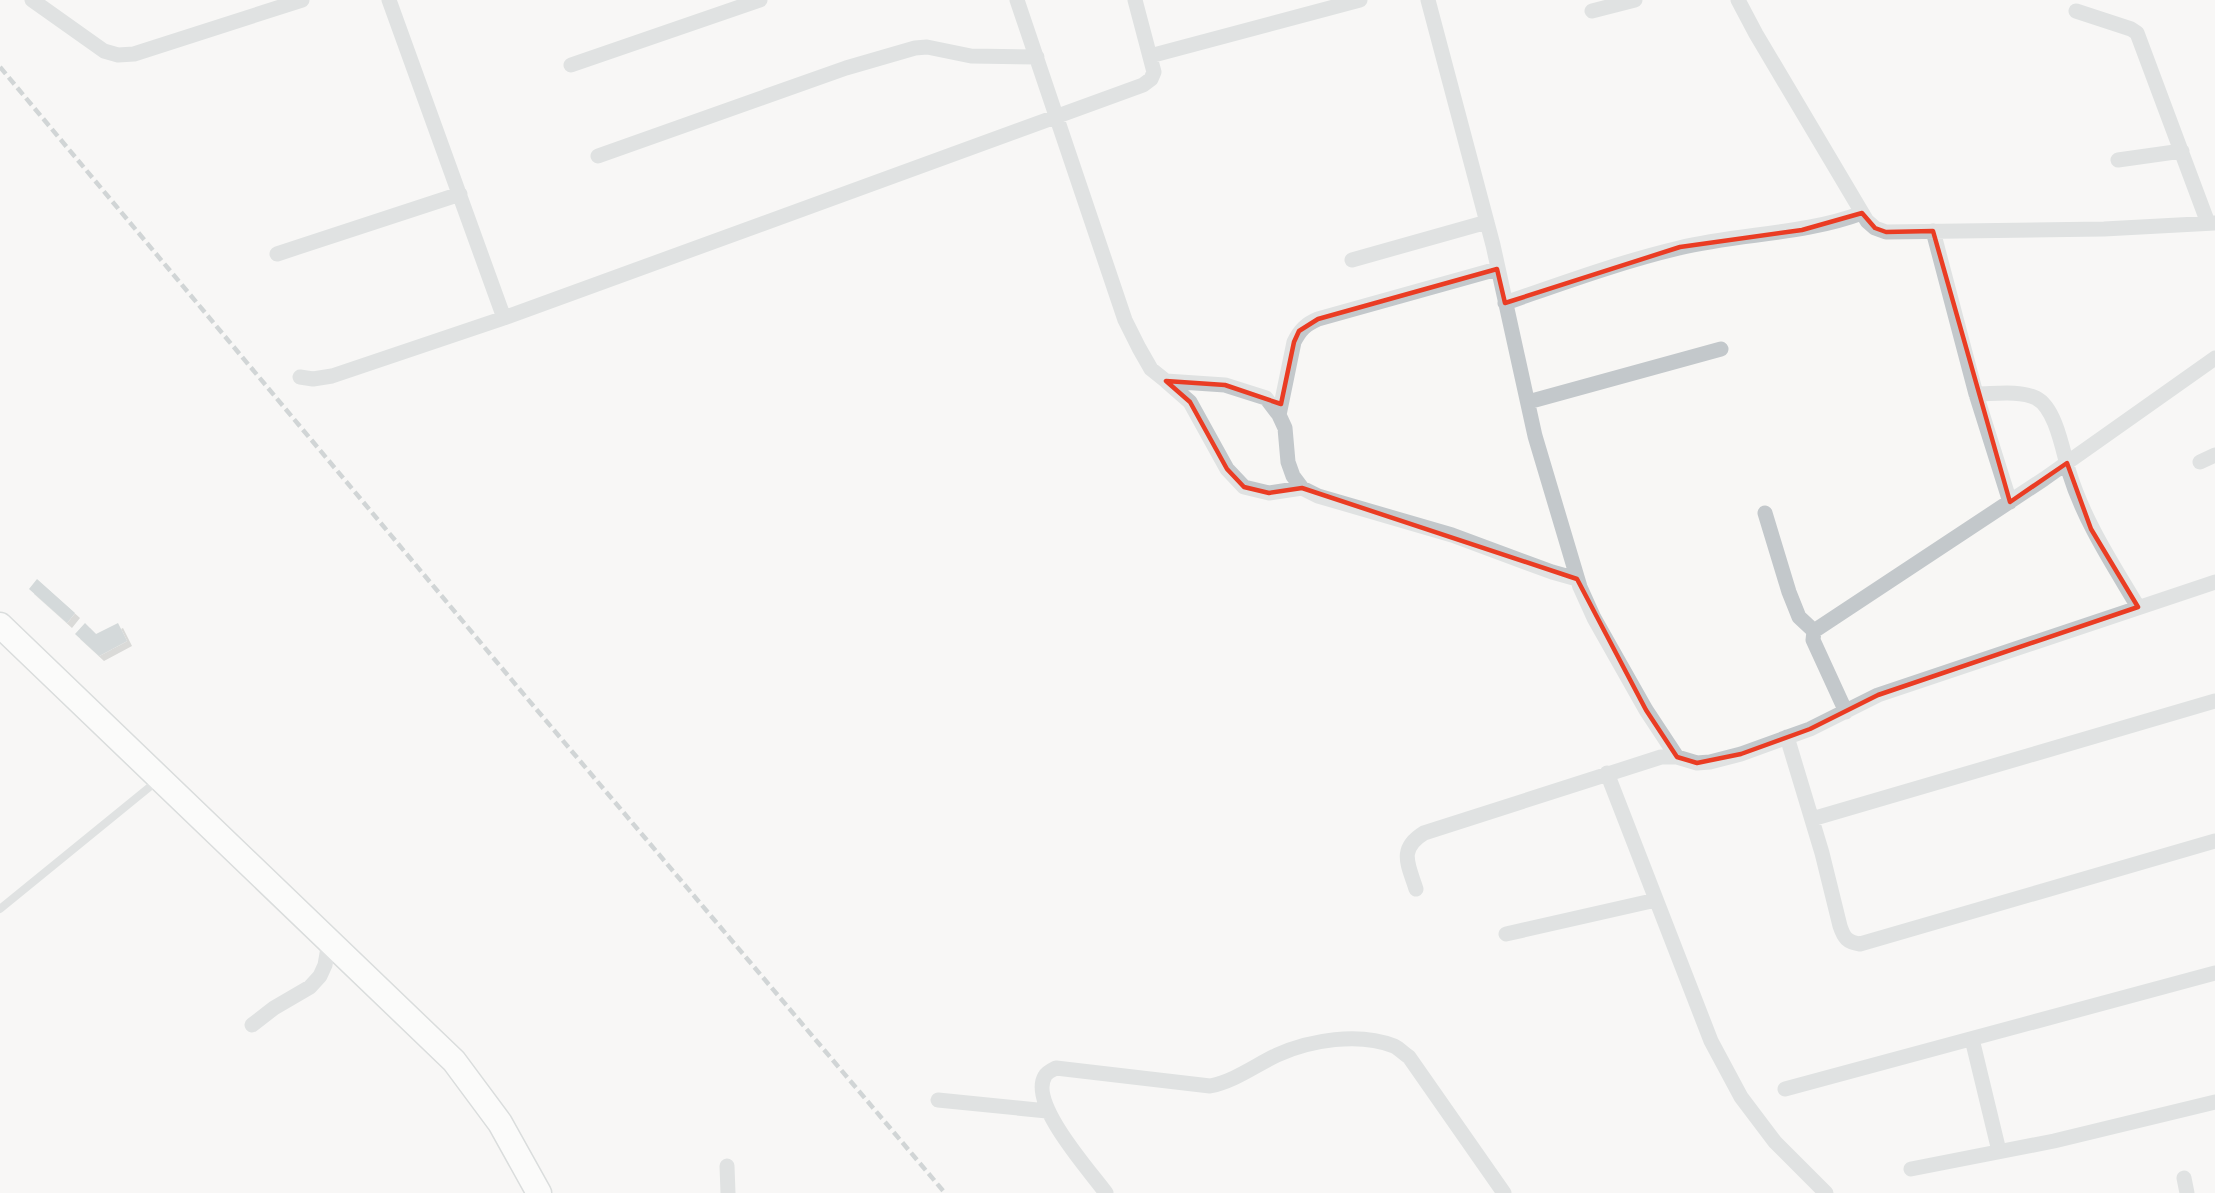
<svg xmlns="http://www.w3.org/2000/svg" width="2215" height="1193" font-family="'IBM Plex Sans',sans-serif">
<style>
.building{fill:#a9b4b8;filter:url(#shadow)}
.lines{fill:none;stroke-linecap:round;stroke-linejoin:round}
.primary-casing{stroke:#b6bcbe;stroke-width:27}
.service{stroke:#c3c8cb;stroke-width:8}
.minor{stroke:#c3c8cb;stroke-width:15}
.primary{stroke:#fff;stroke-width:24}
.rail{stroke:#a3acb0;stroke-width:4.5;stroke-dasharray:9 4.5;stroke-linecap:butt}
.marked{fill:none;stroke:#ea3c23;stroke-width:4.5;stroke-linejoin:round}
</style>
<defs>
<filter id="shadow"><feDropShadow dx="5" dy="5" stdDeviation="0" flood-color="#0004"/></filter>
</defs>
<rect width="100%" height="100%" fill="#f8f7f5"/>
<path class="building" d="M37,579L75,613L67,623L29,589Z
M85,623L96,634L118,623L127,641L99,656L75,634Z"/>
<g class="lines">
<defs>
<path id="primary" d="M0,625L454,1061L500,1123L539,1193"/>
</defs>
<use href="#primary" class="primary-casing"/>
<path class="service" d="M0,909L157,781"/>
<path class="minor" d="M32,0L104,51L118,55L134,54L302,0
M389,0L504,318
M1017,0L1125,320L1139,348L1151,369L1166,381L1225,385L1266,398L1279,415L1285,428L1288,462L1293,476L1302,488L1318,496L1452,535L1552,572L1577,579
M1428,0L1493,245L1535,436L1580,587L1594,618L1646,710L1677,757
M1738,0L1756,34L1867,221L1875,228L1886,232L2104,229L2215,223
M1592,11L1635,0
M2076,11L2131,29L2137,33L2208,223
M1150,56L1360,0
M571,65L760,0
M598,156L846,68L915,48L927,47L971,56L1037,57
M2118,160L2182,151
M1933,231L1976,394L2010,502
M277,254L460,194
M1352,260L1487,222
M1505,303C1563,283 1620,262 1679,248C1740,233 1803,235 1862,213
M300,377L313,379L332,376L504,318L1143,85L1151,79L1154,72L1135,0
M1166,381L1190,402L1227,469L1244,487L1269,493L1302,488
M1976,394C1994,394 2019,390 2036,398C2056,408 2063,452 2069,472C2084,521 2112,563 2138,607
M1528,402L1721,349
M1279,415L1294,342C1300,330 1306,324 1318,319L1497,269
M2200,462L2215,455
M1765,513L1789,592L1799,617L1814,631
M1846,712L1813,640L1814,631L2044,479L2215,358
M1787,737L1822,853L1840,926C1844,938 1847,942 1860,944L2215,841
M1607,773L1711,1041L1741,1097L1775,1142L1826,1193
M1812,819L2215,701
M1416,889C1408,864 1398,849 1424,833L1661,757H1677L1697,763L1710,762L1741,754L1810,729L1878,695L2215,582
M1506,934L1656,900
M252,1025L274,1008L310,987L320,976L325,965L329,942
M1972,1039L1999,1151
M1785,1089L2215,973
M938,1100L1047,1111
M727,1166L728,1193
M1911,1169L2054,1141L2215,1102
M2184,1178L2187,1193
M1106,1193C1090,1171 1028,1103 1045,1076C1047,1072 1052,1070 1056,1068L1210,1086C1235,1081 1254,1066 1277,1055C1310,1040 1359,1032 1394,1046C1400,1049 1404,1054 1409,1057L1504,1193"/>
<use href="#primary" class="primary"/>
<path class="rail" d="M0,67L526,697L945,1193"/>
</g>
<path d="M0 0H2215V1193H0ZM1862,213L1875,228L1886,232L1933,231L2010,502L2067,463L2091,529L2138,607L1878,695L1810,729L1741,754L1697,763L1677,757L1646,710L1577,579L1302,488L1269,493L1244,487L1227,469L1190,402L1166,381L1225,385L1281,404L1294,342L1299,331L1318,319L1497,269L1505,303L1680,247L1802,230Z" fill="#f8f7f5" fill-opacity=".55" fill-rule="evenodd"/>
<path class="marked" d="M1862,213L1875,228L1886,232L1933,231L2010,502L2067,463L2091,529L2138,607L1878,695L1810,729L1741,754L1697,763L1677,757L1646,710L1577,579L1302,488L1269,493L1244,487L1227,469L1190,402L1166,381L1225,385L1281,404L1294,342L1299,331L1318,319L1497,269L1505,303L1680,247L1802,230Z"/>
</svg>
